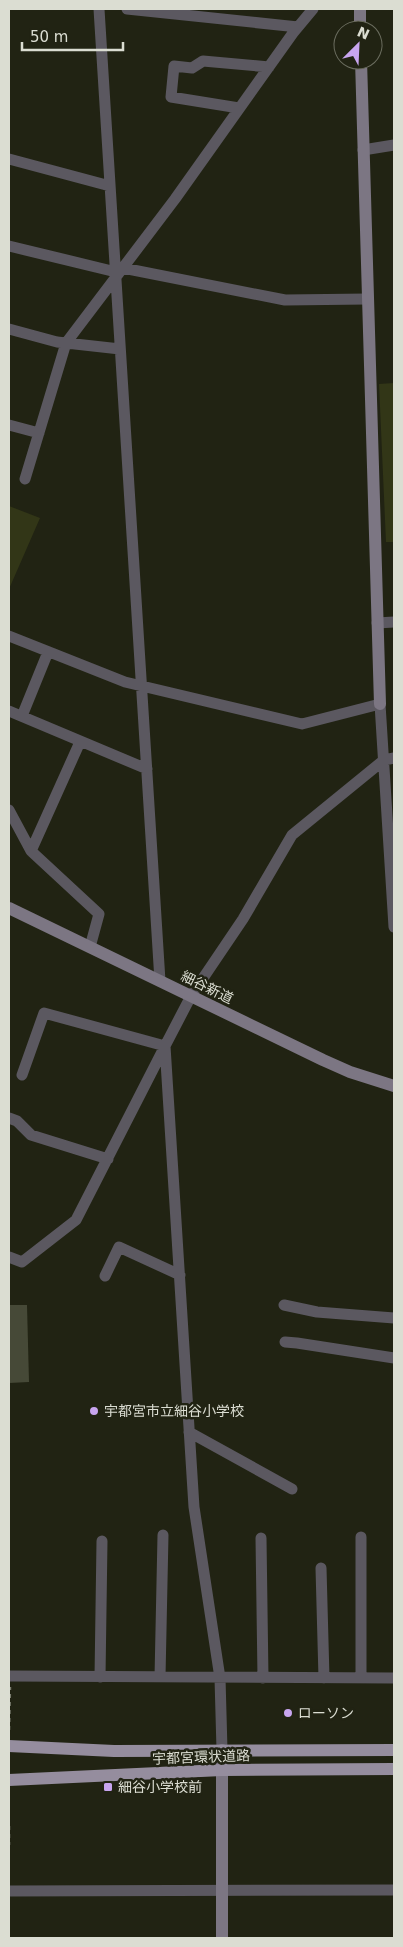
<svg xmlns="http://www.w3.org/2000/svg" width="403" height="1947" font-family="'DejaVu Sans','Noto Sans JP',sans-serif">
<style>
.green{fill:#323617}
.building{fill:#464937}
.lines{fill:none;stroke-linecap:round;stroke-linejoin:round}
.path{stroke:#7b7d6f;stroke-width:2.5;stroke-dasharray:4 4;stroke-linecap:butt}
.street{stroke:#5b5860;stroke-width:11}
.secondary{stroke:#7c7683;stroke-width:12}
.primary{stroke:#958d9e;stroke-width:12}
.poi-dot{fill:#c8a5ef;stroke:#212313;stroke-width:2}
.labels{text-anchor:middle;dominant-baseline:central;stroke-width:5;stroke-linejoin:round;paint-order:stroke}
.street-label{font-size:14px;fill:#dbddd2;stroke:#212313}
.poi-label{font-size:14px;fill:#dbddd2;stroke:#212313;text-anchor:start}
</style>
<rect width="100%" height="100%" fill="#212313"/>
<path class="green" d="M394,383V542H386L379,384Z
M9,506L40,518L9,589Z"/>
<path class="building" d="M9,1305H27L29,1382L9,1383Z"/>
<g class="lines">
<path class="path" d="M9,1730L10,1687
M9,1826V1845"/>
<path class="street" d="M99,9L160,981
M127,9L298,27
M239,108L171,97L174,66L192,68L203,61L269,67
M363,150L394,145
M9,159L110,186
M9,246L116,272
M123,268L285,300L367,299
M9,329L57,342L120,349
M9,425L39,433
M25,479L66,343L175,199L293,33L313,9
M377,623L394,622
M9,636L125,682L302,724L380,704L394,927
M9,711L147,769
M22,716L48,652
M80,742L31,851L99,914L90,947
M9,810L31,851
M9,1118L17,1121L31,1135L108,1159
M9,1257L22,1262L76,1220L165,1046L44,1013L22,1075
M105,1276L119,1247L180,1275
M284,1305L317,1312L394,1318
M285,1342L297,1343L394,1358
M189,1432L292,1489
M261,1538L263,1678
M321,1568L324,1678
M9,1676L394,1678
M100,1677L102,1541
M160,1677L163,1535
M361,1678V1537
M222,1750L220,1678L194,1507L165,1046L191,996L243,919L292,835L384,760L394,758
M9,1891L394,1890"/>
<path class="secondary" d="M360,9V30
M361,60L380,704
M9,908L323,1060L350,1072L394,1086
M222,1938V1750"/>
<path class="primary" d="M9,1746L114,1751L394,1750
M9,1780L222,1770L394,1769"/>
</g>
<g class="poi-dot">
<circle cx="94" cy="1411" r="5"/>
<circle cx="288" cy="1713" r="5"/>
<rect x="103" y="1782" width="10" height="10" rx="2.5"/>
</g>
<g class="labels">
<g class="street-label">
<text transform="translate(207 987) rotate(26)">細谷新道</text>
<text transform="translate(201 1757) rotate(-2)">宇都宮環状道路</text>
</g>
<g class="poi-label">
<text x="104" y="1411">宇都宮市立細谷小学校</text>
<text x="298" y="1713">ローソン</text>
<text x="118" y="1787">細谷小学校前</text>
</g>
</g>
<rect width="403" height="1947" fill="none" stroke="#dbddd2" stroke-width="20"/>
<g transform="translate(358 45) rotate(24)"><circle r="24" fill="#212313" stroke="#6b6d5f"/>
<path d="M0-4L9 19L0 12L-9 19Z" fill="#c8a5ef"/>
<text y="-8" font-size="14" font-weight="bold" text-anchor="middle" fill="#dbddd2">N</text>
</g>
<path d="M22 42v8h101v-8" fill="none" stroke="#dbddd2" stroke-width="2.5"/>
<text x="30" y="42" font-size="15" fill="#dbddd2" stroke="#212313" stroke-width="4" paint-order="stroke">50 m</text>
</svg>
